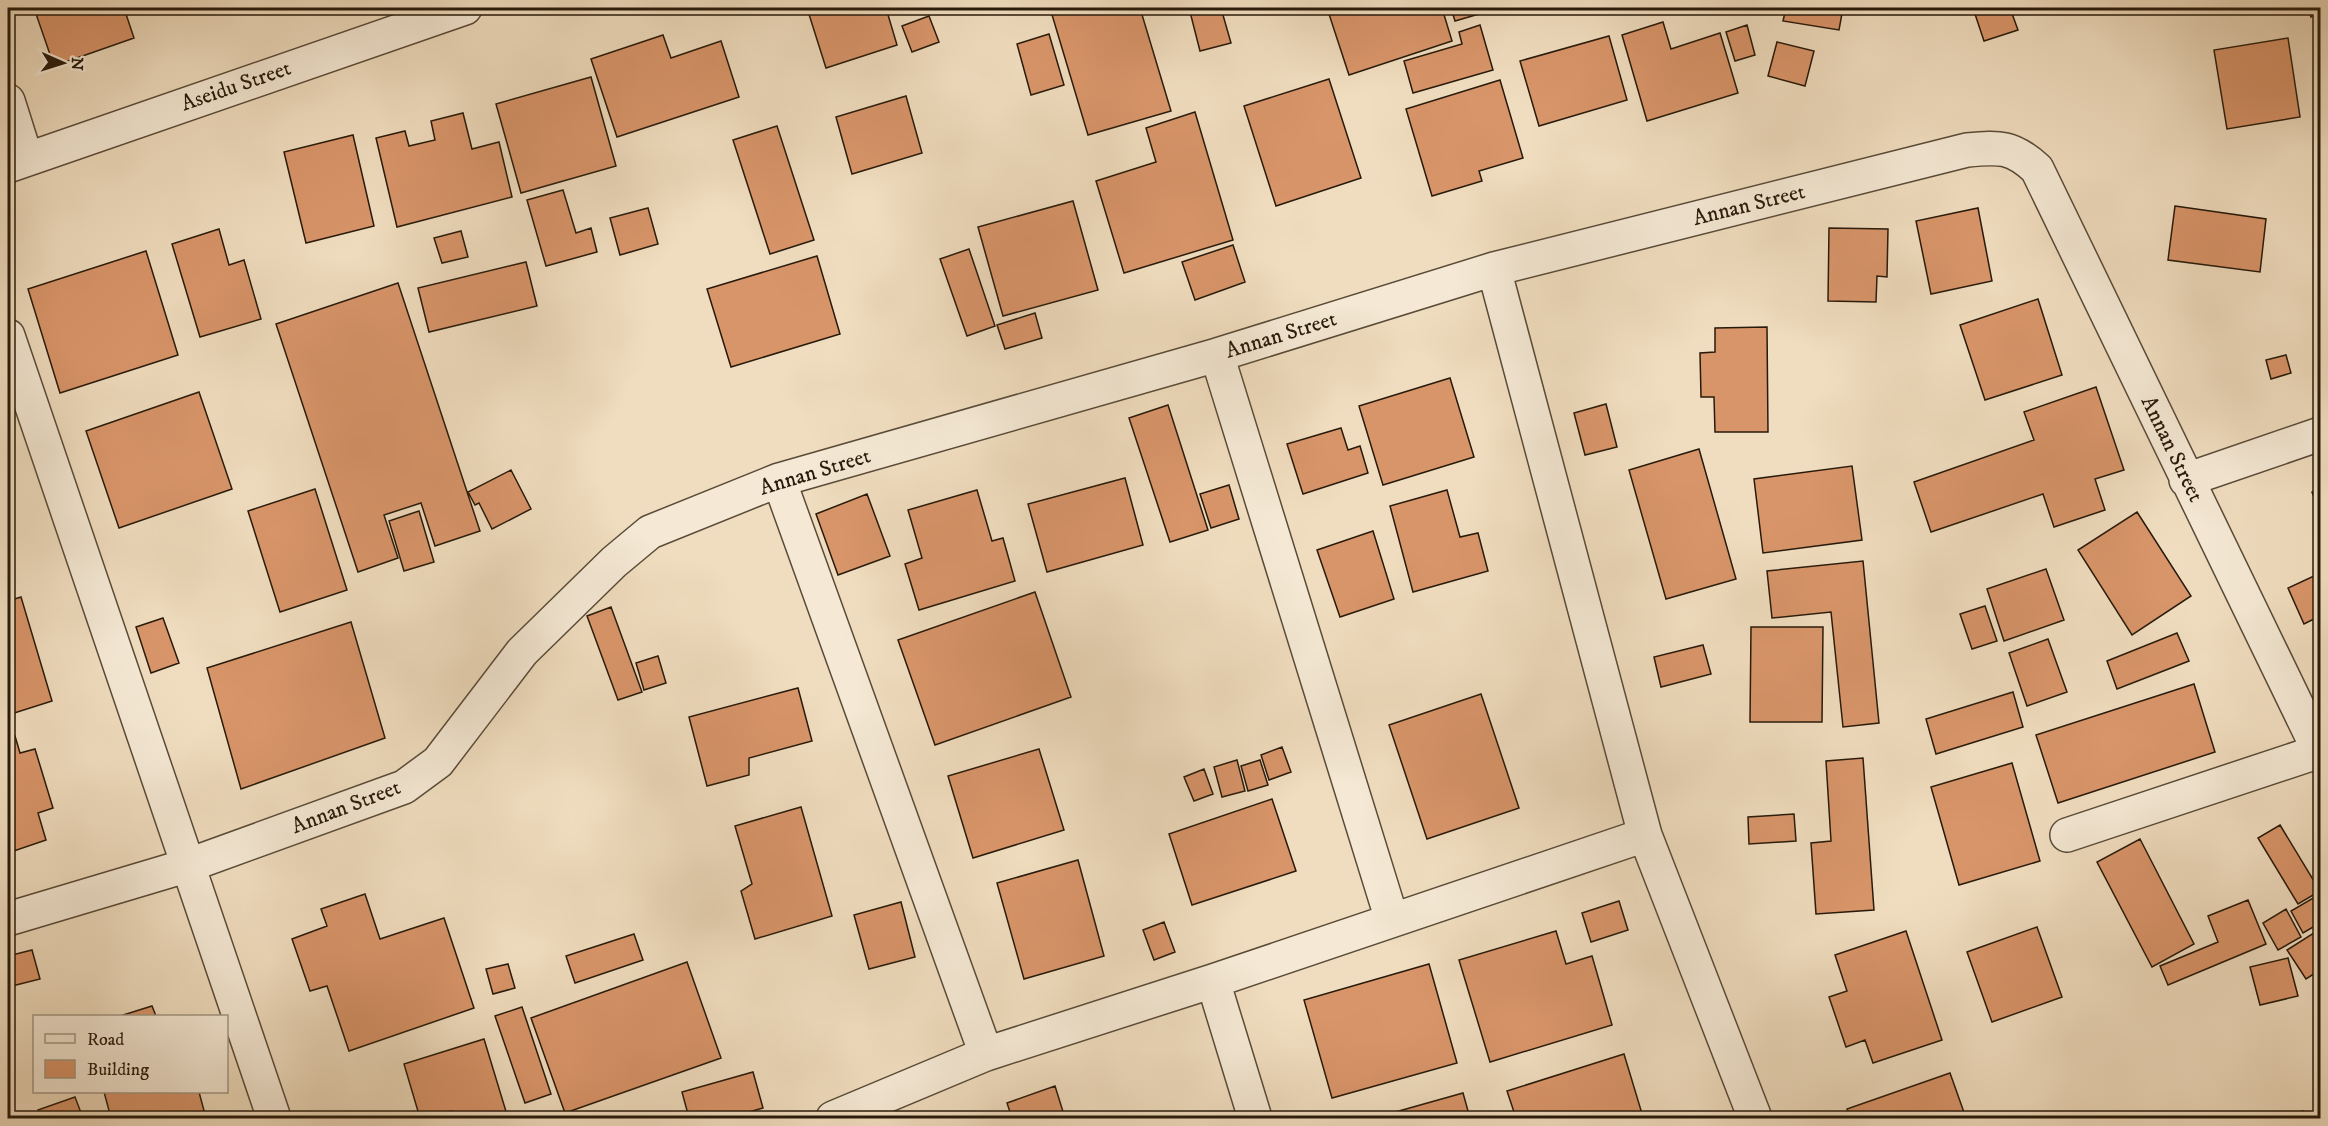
<svg xmlns="http://www.w3.org/2000/svg" width="2328" height="1126" font-family="'IM FELL DW Pica',serif">
<style>
.building{fill:#d9956a;stroke:#271a0b;stroke-width:1.5}
.lines{fill:none;stroke-linecap:round;stroke-linejoin:round}
.minor-casing{stroke:#594b38;stroke-width:36}
.minor{stroke:#f5e9d5;stroke-width:33}
.labels{text-anchor:middle;dominant-baseline:central;stroke-width:4.5;stroke-linejoin:round;paint-order:stroke}
.street-label{font-size:22px;fill:#271a0b;stroke:#f5e9d5}
</style>
<rect width="100%" height="100%" fill="#f0ddbf"/>
<filter id="stains"><feTurbulence type="fractalNoise" baseFrequency=".00333" numOctaves="4"/><feColorMatrix values="0 0 0 0 .2 0 0 0 0 .09 0 0 0 0 .02 0 0 0 .5 -.17"/></filter>
<radialGradient id="worn" r=".72"><stop offset=".6" stop-color="#630" stop-opacity="0"/><stop offset="1" stop-color="#630" stop-opacity=".3"/></radialGradient>
<path class="building" d="M34,8H124L134,38L54,66Z
M807,8H886L897,45L826,68Z
M1050,8H1140L1171,111L1088,135Z
M1189,8H1221L1231,43L1200,51Z
M1327,8H1381L1383,13L1400,8H1442L1452,41L1349,75Z
M1451,8H1485L1486,12L1455,21Z
M1786,8H1843L1839,30L1783,21Z
M1973,8H2010L2018,30L1984,41Z
M2308,8H2320V11L2311,17Z
M929,16L939,42L912,52L902,26Z
M1663,22L1671,49L1720,33L1738,93L1647,121L1622,35Z
M1480,25L1493,70L1413,93L1404,61L1462,44L1459,32Z
M1747,25L1755,55L1735,61L1726,32Z
M1049,34L1064,85L1031,95L1017,44Z
M663,35L671,58L721,41L739,97L617,137L591,59Z
M1609,36L1627,100L1539,126L1520,61Z
M2288,38L2300,117L2227,129L2214,50Z
M1777,42L1814,51L1805,86L1768,76Z
M591,77L616,166L521,193L496,104Z
M1329,79L1361,178L1276,206L1244,106Z
M1500,80L1523,158L1479,171L1482,181L1432,196L1406,109Z
M906,96L922,153L852,174L836,117Z
M1195,112L1233,240L1124,273L1096,181L1156,162L1146,128Z
M463,113L472,149L499,142L512,197L397,227L376,138L405,131L409,146L435,140L431,121Z
M777,126L814,240L770,254L733,140Z
M353,135L374,226L306,243L284,152Z
M563,190L576,233L591,228L597,252L546,266L527,200Z
M1073,201L1098,290L1003,316L978,227Z
M2175,206L2266,219L2260,272L2168,260Z
M648,208L658,244L620,255L610,218Z
M1978,208L1992,281L1931,294L1916,221Z
M1829,228L1888,229L1887,277L1877,276L1876,302L1828,301Z
M219,229L229,265L244,260L261,319L200,337L172,244Z
M461,231L468,257L442,263L434,238Z
M1233,245L1245,282L1195,300L1182,262Z
M969,249L995,326L967,336L940,259Z
M146,251L178,355L60,393L28,289Z
M817,256L840,334L731,367L707,289Z
M526,262L537,306L429,332L418,288Z
M398,283L480,531L435,546L421,503L384,515L398,558L358,572L276,324Z
M2038,299L2062,375L1985,400L1960,325Z
M1035,313L1042,338L1005,349L997,325Z
M1767,327L1768,432H1715L1714,397H1701L1700,353L1715,352V328Z
M2286,355L2291,373L2271,379L2266,360Z
M1450,378L1474,457L1383,485L1359,406Z
M2096,387L2124,470L2095,479L2105,510L2054,527L2043,494L1931,532L1914,482L2034,440L2024,412Z
M199,392L232,489L119,528L86,431Z
M1606,404L1617,447L1585,455L1574,413Z
M1168,405L1208,530L1170,542L1129,418Z
M1341,428L1348,450L1360,446L1368,473L1303,494L1287,444Z
M1699,449L1736,579L1666,599L1629,470Z
M1852,466L1862,540L1763,553L1754,479Z
M511,470L531,509L492,529L479,503L475,505L468,492Z
M1125,478L1143,545L1047,572L1028,504Z
M1229,485L1239,519L1211,528L1200,494Z
M2320,488V513L2312,492Z
M315,489L347,590L280,612L248,511Z
M977,490L992,541L1003,538L1015,581L919,610L905,564L922,558L908,510Z
M1447,490L1460,537L1478,533L1488,571L1413,592L1390,506Z
M867,494L890,556L838,575L816,514Z
M419,511L434,562L404,571L389,521Z
M2137,512L2191,596L2132,635L2078,550Z
M1373,531L1394,599L1340,617L1317,550Z
M1863,561L1879,723L1843,727L1831,612L1772,618L1767,571Z
M2046,569L2064,620L2004,641L1987,589Z
M2316,575L2320,586V616L2304,624L2288,588Z
M1035,592L1071,697L935,745L898,640Z
M21,597L52,701L8,715V601Z
M1985,606L1997,641L1972,649L1960,614Z
M611,607L642,692L618,700L587,616Z
M163,618L179,663L151,673L136,627Z
M351,622L385,738L241,789L207,668Z
M1751,627H1823L1822,722H1750Z
M2177,633L2189,661L2117,689L2107,661Z
M2048,639L2067,692L2027,706L2009,653Z
M1703,645L1711,674L1661,687L1654,657Z
M658,656L666,683L644,690L636,663Z
M2194,684L2215,752L2058,803L2036,735Z
M798,688L812,741L749,758V775L707,786L689,717Z
M2013,692L2023,727L1936,754L1926,719Z
M1481,694L1519,808L1427,839L1389,725Z
M15,736L20,753L35,749L53,808L38,813L46,840L8,853V739Z
M1282,747L1291,772L1269,780L1261,755Z
M1039,749L1064,830L973,858L948,776Z
M1863,758L1874,910L1816,914L1811,843L1831,841L1826,761Z
M1237,760L1245,791L1222,797L1214,767Z
M1260,760L1268,785L1248,791L1241,766Z
M2012,763L2040,861L1959,885L1931,787Z
M1204,769L1213,794L1194,801L1184,777Z
M1272,799L1296,871L1192,905L1169,834Z
M801,807L832,916L755,939L741,891L752,884L735,826Z
M1794,814L1796,841L1749,844L1748,817Z
M2280,825L2320,891L2298,904L2258,838Z
M2140,839L2194,944L2152,967L2097,862Z
M1078,860L1104,956L1024,979L997,883Z
M365,894L380,939L444,918L474,1008L349,1051L327,986L310,991L292,939L327,926L321,909Z
M2320,894V923L2303,933L2291,911Z
M2248,900L2266,944L2168,985L2160,966L2218,942L2208,916Z
M1619,901L1628,930L1591,942L1582,913Z
M901,902L915,957L869,969L854,915Z
M2286,909L2301,937L2278,950L2263,923Z
M1164,922L1175,952L1154,960L1143,930Z
M2037,927L2062,997L1992,1022L1967,952Z
M2320,929V970L2306,979L2287,950Z
M1556,931L1566,964L1592,956L1612,1025L1490,1062L1459,960Z
M1906,931L1942,1040L1873,1063L1865,1040L1846,1047L1829,997L1847,991L1835,955Z
M634,934L643,960L575,983L566,956Z
M32,950L40,979L8,987V956Z
M2288,958L2298,996L2260,1005L2250,967Z
M687,962L721,1058L565,1113L531,1018Z
M508,964L515,988L493,994L486,969Z
M1429,964L1457,1063L1332,1098L1304,1000Z
M152,1006L156,1016H120Z
M522,1007L551,1094L525,1103L495,1016Z
M484,1039L508,1118H454L452,1111L420,1118L404,1064Z
M1624,1054L1643,1117L1637,1118H1516L1507,1091Z
M753,1072L763,1108L728,1118H689L682,1092Z
M1950,1073L1966,1118H1840L1849,1115L1847,1109Z
M1055,1086L1065,1118H1012L1007,1103Z
M104,1092H199L206,1118H111Z
M1463,1093L1470,1118H1374Z
M75,1097L83,1118H41L38,1110Z
M2303,1111L2306,1118H2277Z"/>
<g class="lines">
<defs>
<path id="minor" d="M8,101L26,158
M8,166L465,8
M1494,269L1645,835L1755,1118
M8,336L274,1118
M1217,355L1392,920
M779,480L986,1054
M2186,480L2320,434
M2067,835L2320,751
M8,919L189,865L404,787L438,762L522,652L614,562L650,532L779,480L1217,355L1494,269L1967,150C2000,147 2012,146 2037,169L2320,753
M1213,981L1255,1118
M833,1118L986,1054L1213,981L1645,835"/>
</defs>
<use href="#minor" class="minor-casing"/>
<use href="#minor" class="minor"/>
</g>
<g class="labels">
<g class="street-label">
<text transform="translate(236 86) rotate(-19)">Aseidu Street</text>
<text transform="translate(1749 205) rotate(-14)">Annan Street</text>
<text transform="translate(1281 335) rotate(-17)">Annan Street</text>
<text transform="translate(2172 449) rotate(64)">Annan Street</text>
<text transform="translate(815 472) rotate(-17)">Annan Street</text>
<text transform="translate(346 807) rotate(-21)">Annan Street</text>
</g>
</g>
<rect width="2328" height="1126" fill="none" stroke="#f0ddbf" stroke-width="30"/>
<rect x="9" y="9" width="2310" height="1108" fill="none" stroke="#271a0b" stroke-width="3"/>
<rect x="15" y="15" width="2298" height="1096" fill="none" stroke="#271a0b" stroke-width="1.5"/>
<rect x="33" y="1015" width="195" height="78" fill="#f5e9d5" stroke="#a39684" stroke-width="1.5"/>
<rect x="45" y="1034" width="30" height="9" fill="#f5e9d5" stroke="#a39684" stroke-width="1.5"/>
<text x="87" y="1045" font-size="18" fill="#271a0b">Road</text>
<rect x="45" y="1060" width="30" height="18" fill="#d9956a" stroke="#a39684" stroke-width="1.5"/>
<text x="87" y="1075" font-size="18" fill="#271a0b">Building</text>
<g transform="translate(63 63) rotate(93)" stroke="#f5e9d5" stroke-width="4.5" paint-order="stroke">
<path d="M0-4.5L10 22L0 15L-10 22Z" fill="#271a0b"/>
<text y="-9" font-size="16" font-weight="bold" text-anchor="middle" fill="#271a0b">N</text>
</g>
<rect width="100%" height="100%" filter="url(#stains)"/>
<rect width="100%" height="100%" fill="url(#worn)"/>
</svg>
